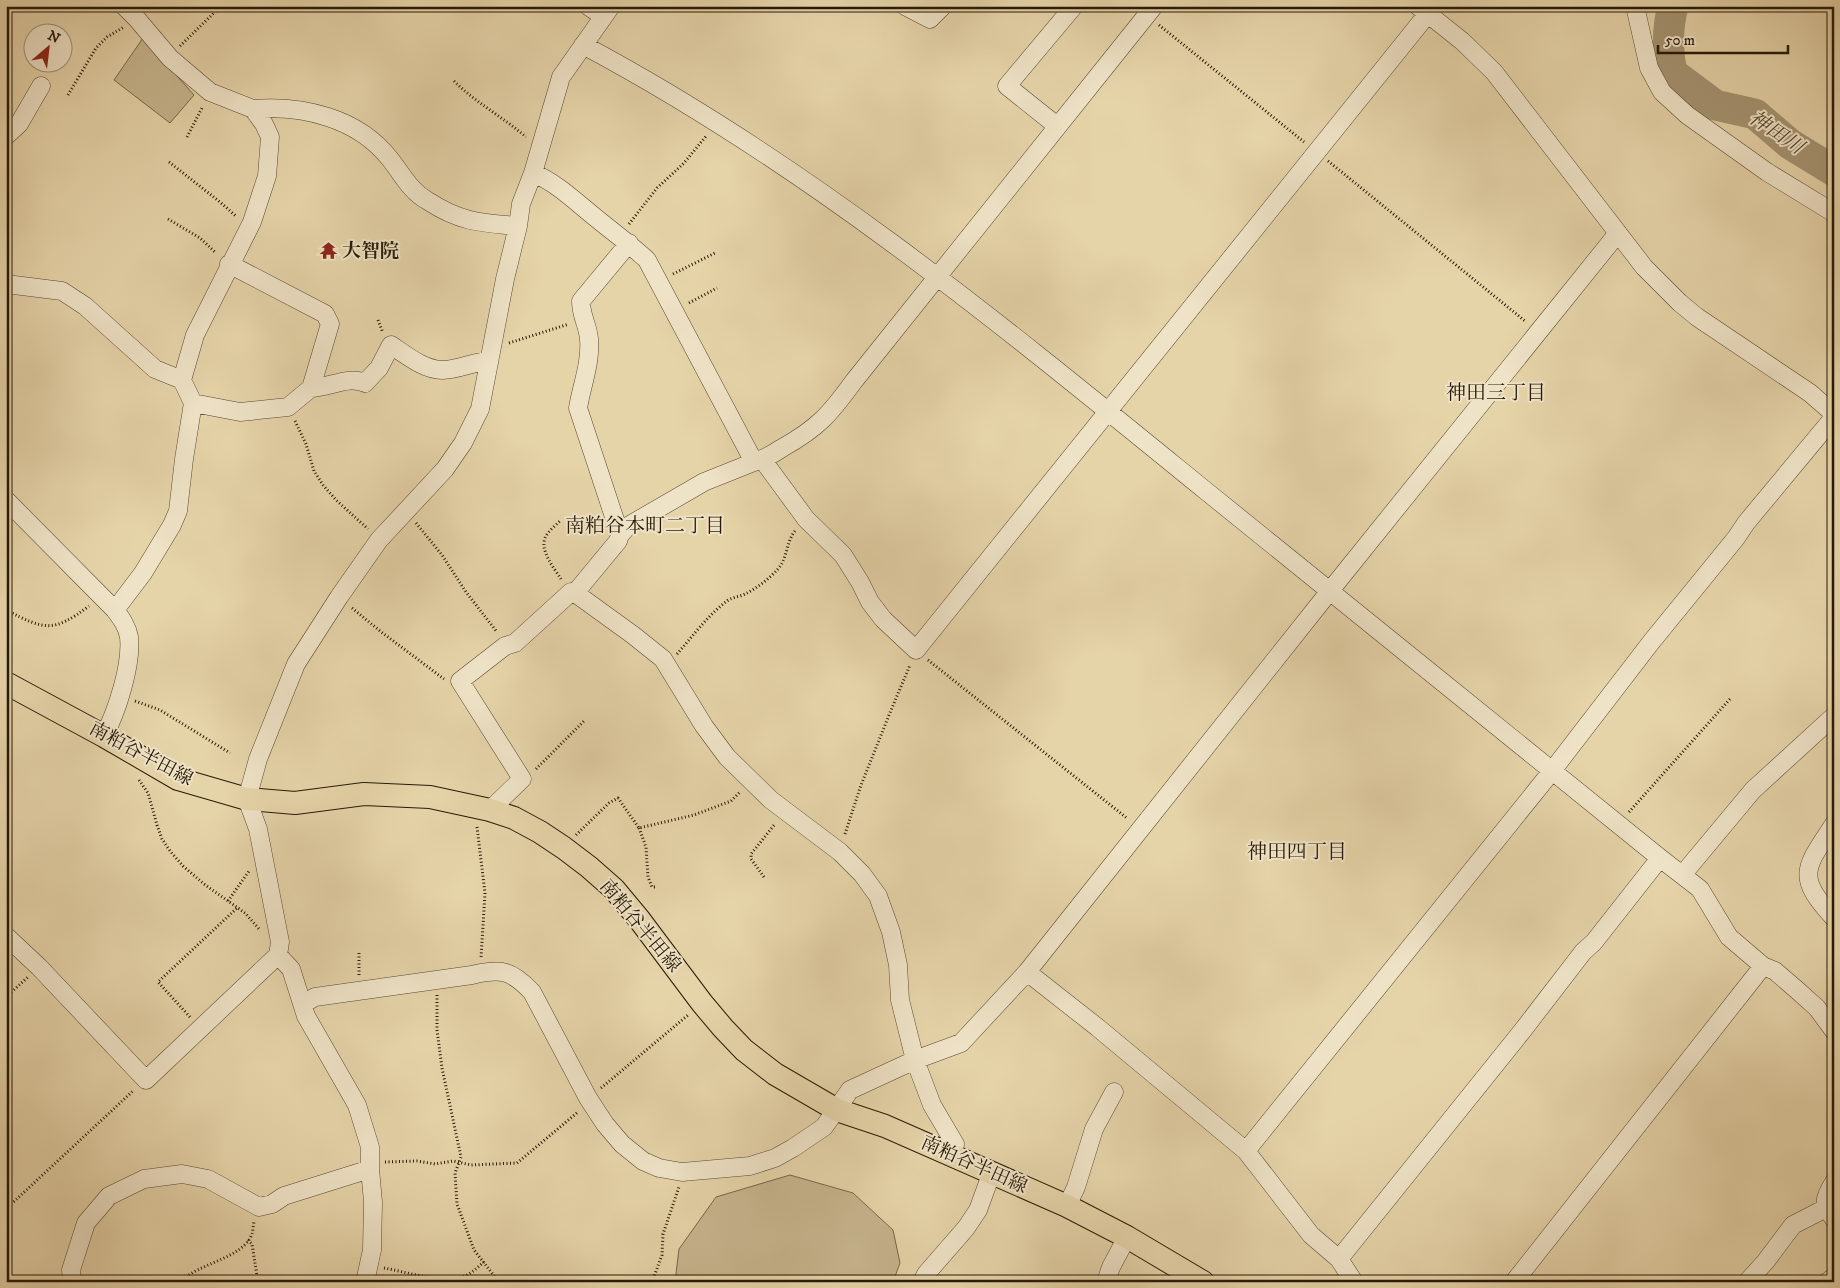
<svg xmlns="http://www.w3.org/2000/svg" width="1840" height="1288" font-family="'IM FELL DW Pica','Noto Serif JP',serif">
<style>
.green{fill:#c6b48d;stroke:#76664a}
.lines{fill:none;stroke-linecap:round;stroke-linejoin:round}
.river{stroke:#a59472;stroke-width:31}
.minor-casing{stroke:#57482f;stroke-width:19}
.major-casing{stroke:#271906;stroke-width:24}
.path{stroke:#271906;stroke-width:3;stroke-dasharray:1 2.5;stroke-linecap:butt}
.minor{stroke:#efe3c7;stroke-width:18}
.major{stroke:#e6d4a9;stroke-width:22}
.labels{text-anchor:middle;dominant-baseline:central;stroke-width:4;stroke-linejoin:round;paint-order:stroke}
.poi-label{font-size:19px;font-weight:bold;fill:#271906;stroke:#efe3c7;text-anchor:start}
.street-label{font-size:19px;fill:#271906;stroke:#efe3c7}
.water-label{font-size:20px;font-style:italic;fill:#594a31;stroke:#efe3c7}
.neighbourhood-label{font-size:20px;fill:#271906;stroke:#efe3c7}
</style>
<rect width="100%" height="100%" fill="#e6d4a9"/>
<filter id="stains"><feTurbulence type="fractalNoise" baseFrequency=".004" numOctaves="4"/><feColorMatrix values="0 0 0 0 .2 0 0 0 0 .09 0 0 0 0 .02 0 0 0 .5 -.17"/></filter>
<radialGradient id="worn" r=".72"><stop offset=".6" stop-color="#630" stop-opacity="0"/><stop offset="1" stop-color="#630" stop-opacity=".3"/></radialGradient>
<path class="green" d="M143,38L194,95L170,123L114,80Z
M790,1175L853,1193L893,1230L900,1263L893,1282H675L679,1249L716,1197Z"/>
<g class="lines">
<path class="river" d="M1673,6C1667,29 1667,50 1672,73L1715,105L1755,114L1790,144L1834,171"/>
<defs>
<path id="minor" d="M124,6L137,19L170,58L210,92L253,109L264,124L270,137L267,176L252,222L195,335L182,380
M588,6L603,16
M905,6L930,19L943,6
M1418,6L1462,41L1494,72L1644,267L1680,303L1697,317L1810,393L1834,414
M1635,6L1649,68L1662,92L1687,115L1767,172L1834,213
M583,45C809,165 1008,330 1206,491C1357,614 1509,735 1660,858L1700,889L1729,937L1763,966L1775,971L1797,990L1817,1008L1834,1031
M253,109C303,105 358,118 390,159C402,174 410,191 428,201C460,222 481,223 518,226
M1057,126L1007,86L1074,6
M6,136L19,124L41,86
M533,173C557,183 576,202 596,218C613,232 631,245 647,260L754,462C764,459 773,454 782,448C818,428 830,414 854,381L1154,6
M229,264L325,314L330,324L311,388C329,388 349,375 365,383L379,368L391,345C406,355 424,370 443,370C457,370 473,362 489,361
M6,284L62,291L85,306L155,369L182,380L193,403L184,459L178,511L172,525L143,573L115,610
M193,403L240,412L288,407L311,388
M762,459L806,519L843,555L860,582L870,602L883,619L916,650L1434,6
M6,500L115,610C121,618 127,626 129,637C132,665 117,711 104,736
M620,535L628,526L704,482L754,462
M575,593L618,541L620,535L578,408C582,384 591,363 589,339C588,325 581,317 581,301L629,243
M490,810L522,779L460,681L505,646L515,643L571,592L575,593L633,635L663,659L704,726L727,757L771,800L840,852L862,874L878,896L891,932L898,965L900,1000L915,1060L932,1105L955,1144L953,1155
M1834,824C1805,868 1795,876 1834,918
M1683,874L1753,790L1834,716
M6,936L39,967L146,1080L278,955L280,942L258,829L247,799L258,759L296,664L339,597L379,540L445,469L463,443L480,409L505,279L518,226L521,204L533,173L561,77L611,6
M278,955L291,969L306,1016L357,1105L370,1147V1169L373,1202L372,1250L365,1282
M1027,972L1097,1027L1246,1151L1311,1235L1339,1259L1354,1282
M303,1004L315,997L472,975C501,968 511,970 532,992L588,1098L605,1124L622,1144L643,1161L659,1168L682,1172L750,1166L775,1158L793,1148L824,1127L850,1090L915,1060L961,1043L1027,972L1329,592L1618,233
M1246,1151L1552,771L1652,641L1736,538L1746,523L1834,417
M1834,1182C1824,1198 1822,1203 1834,1219
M1067,1206L1076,1187L1094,1129L1114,1092
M1339,1259L1523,1030L1583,952L1594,942L1660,858
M72,1282L71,1270L86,1223L109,1196L144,1179L182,1174L208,1179L259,1207L272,1204L284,1196L370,1169
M922,1282L926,1274L966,1228L978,1210L992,1172
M1106,1282L1111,1267L1127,1237
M1514,1282L1763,966
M1747,1282L1766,1261L1793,1225L1826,1208
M1827,1282L1834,1277"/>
<path id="major" d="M6,683L104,736L178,779L247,799L295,803L364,794L430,797L490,810L514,818L540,832L564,848L589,867L614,889L639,919L702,1003L723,1028L744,1050L775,1074L837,1110L885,1126L1067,1206L1127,1237L1203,1282"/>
</defs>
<use href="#minor" class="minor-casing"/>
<use href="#major" class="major-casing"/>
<path class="path" d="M1159,25L1304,142
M180,46L221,6
M454,81C476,103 503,117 526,137
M68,95L96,48L107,37L124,27
M187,137L203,106
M1328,161L1525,321
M169,162L220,202L237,217
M168,219L200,238L216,253
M629,224L657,188L684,163L707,135
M673,274L715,253
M689,303L717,288
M378,320L383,333
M509,343L569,324
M295,421L306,444L314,471L323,485L336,500L368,529
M416,523L442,555L466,592L497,632
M561,579C554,568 540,551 545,538C548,531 556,525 561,520
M352,608L380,631L444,679
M6,610C45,630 53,633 89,606
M677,654C693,636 708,615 727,601C732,597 739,597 745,594C756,589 770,578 778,569C788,557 786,542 795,531
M928,660L1128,819
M135,701L160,710L230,753
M536,769L585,720
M139,780L148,793L157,825L162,839L170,851L183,866L204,884L245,913L260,930
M1629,812L1730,699
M477,827L485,893L481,958
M639,828L646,847L648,877L652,887H657
M845,834L861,785L889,715L910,665
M576,835L609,803L618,798L639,828L694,815L731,801L740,792
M764,877L751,859V854L775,824
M228,901L249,871
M359,975V951
M437,995V1030L442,1068L461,1157L455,1173L457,1204L474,1250L499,1282
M6,997L28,977
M190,1017L158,982L237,908
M601,1088L688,1015
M385,1162L417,1161L435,1164L453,1161L471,1165L517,1163L578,1112
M6,1209L134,1090
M248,1240L252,1244L258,1282
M384,1268C407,1272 442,1284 465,1276C472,1273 478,1267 484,1262
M181,1282C197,1263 243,1259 252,1234C253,1231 253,1226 254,1222
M652,1282L662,1255L663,1234L679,1187"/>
<use href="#minor" class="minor"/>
<use href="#major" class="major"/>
</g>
<defs>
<symbol id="temple-bare" viewBox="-9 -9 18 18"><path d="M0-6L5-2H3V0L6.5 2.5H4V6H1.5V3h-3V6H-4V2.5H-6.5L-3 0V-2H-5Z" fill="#8f2418" stroke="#efe3c7" stroke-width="2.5" paint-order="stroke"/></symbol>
</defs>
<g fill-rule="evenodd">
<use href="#temple-bare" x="316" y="238" width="25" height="25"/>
</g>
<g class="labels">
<g class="poi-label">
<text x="342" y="251">大智院</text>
</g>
<g class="street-label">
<text transform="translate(141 754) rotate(28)">南粕谷半田線</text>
<text transform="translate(640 926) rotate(50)">南粕谷半田線</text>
<text transform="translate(974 1165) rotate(24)">南粕谷半田線</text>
</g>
<g class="water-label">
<text transform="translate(1776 133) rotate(34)">神田川</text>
</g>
<g class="neighbourhood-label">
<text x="1496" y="393">神田三丁目</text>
<text x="645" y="526">南粕谷本町二丁目</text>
<text x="1297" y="852">神田四丁目</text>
</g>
</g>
<rect width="1840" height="1288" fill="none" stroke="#e6d4a9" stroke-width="25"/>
<rect x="8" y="8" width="1825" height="1273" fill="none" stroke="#271906" stroke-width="2.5"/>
<rect x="12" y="12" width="1815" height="1263" fill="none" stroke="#271906"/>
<g transform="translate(48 48) rotate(28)"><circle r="24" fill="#efe3c7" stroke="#9f927a"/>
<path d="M0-4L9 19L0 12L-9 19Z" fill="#8f2418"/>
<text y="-8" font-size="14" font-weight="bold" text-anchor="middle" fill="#271906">N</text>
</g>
<path d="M1658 45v8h130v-8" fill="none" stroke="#271906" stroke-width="2.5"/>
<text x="1665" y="45" font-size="15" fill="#271906" stroke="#efe3c7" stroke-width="4" paint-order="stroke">50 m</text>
<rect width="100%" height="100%" filter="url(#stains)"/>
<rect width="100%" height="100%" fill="url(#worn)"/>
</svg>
